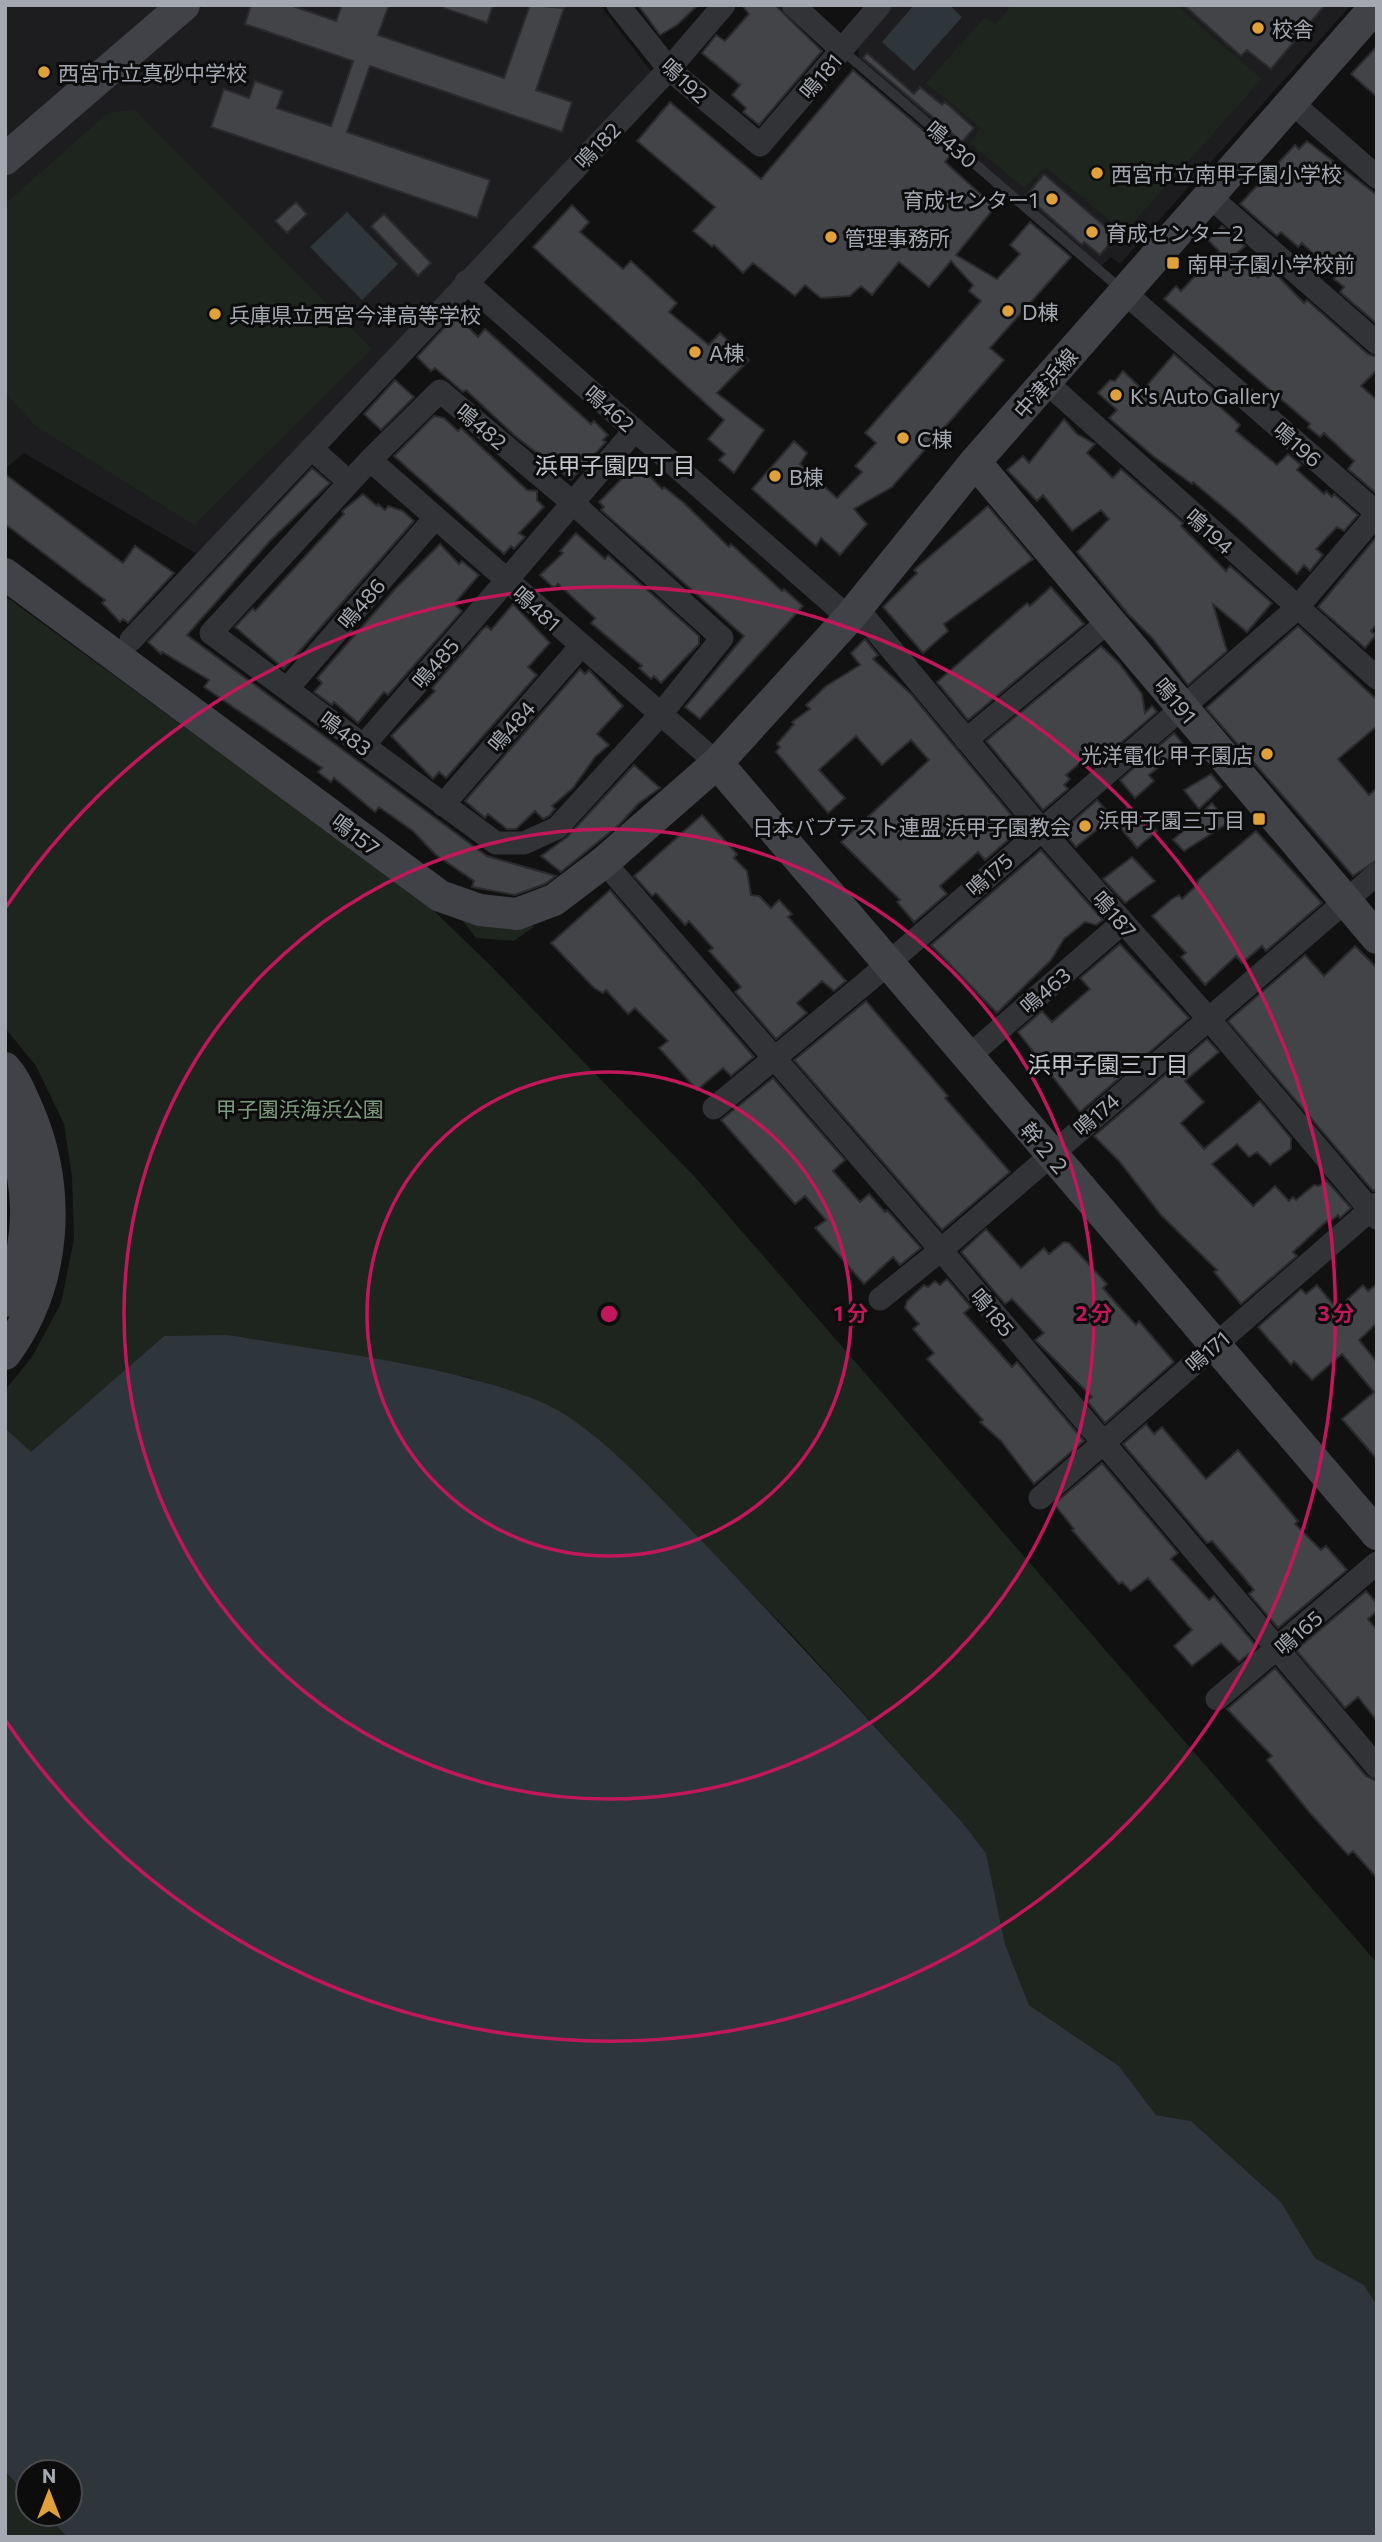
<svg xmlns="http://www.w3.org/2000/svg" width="1382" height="2542" font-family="Commissioner,'Noto Sans JP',sans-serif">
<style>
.built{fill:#1d1d1f}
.green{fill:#1e241e}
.water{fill:#2e363b}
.building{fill:#434447;stroke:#2b2b2e;stroke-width:2}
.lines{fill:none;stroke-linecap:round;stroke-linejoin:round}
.lane{stroke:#323337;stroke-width:10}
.street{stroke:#323337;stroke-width:23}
.secondary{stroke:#404247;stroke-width:32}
.ring{fill:none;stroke:#c2185b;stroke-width:3.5}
.poi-dot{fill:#dfa13c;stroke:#0c0c0d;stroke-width:2.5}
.labels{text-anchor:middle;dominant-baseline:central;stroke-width:6;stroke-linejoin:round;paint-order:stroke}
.poi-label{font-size:21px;fill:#a4a8b1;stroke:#0c0c0d;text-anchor:start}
.street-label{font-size:21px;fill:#a4a8b1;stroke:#0c0c0d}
.park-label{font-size:21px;fill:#7c9b7d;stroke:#0c0c0d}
.neighbourhood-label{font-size:23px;fill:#c4c7ce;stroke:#0c0c0d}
.centre{fill:#c2185b;stroke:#0c0c0d;stroke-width:3.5}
.ring-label{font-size:21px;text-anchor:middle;font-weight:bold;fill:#c2185b;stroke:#0c0c0d;stroke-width:6;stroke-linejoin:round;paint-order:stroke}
</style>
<rect width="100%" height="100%" fill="#111112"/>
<path class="built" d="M5,5H161L5,139Z
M204,5H600L653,74L197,554L24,453L5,469V175Z
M892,5H1348L1349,7L1120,264L1111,257L1101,266L859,58L858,44Z"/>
<path class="green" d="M1012,5H1176L1262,79L1124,233L1046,167L1024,188L970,143L981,128L926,83L985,17L995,24Z
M135,110L372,349L194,525L34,425L5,392V204L109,112Z
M5,596L427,904L493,968L694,1176L1377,1963V2305L1364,2285L1315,2258L1281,2202L1191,2121L1156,2115L1119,2066L1029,2005L1005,1944L986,1853L962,1822L793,1636L645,1483L593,1435L541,1402L467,1377L164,1336L31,1453L5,1428V1390L32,1357L61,1303L74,1239L72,1177L64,1124L36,1066L5,1028Z
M459,916L491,923L535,926L514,941L476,938Z
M5,2471L28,2497V2514H45L67,2537H5Z"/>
<path class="water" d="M914,5H949L962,17L914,71L882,42Z
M347,212L398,264L362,300L310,247Z
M228,1335C326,1352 447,1364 539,1401C593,1423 658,1496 699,1538C788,1631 875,1727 962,1822L986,1853L1005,1944L1029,2005L1119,2066L1156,2115L1191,2121L1281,2202L1315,2258L1364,2285L1377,2305V2537H67L45,2514H70V2472H28V2497L5,2471V1428L31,1452L164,1336Z"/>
<path class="building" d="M251,5H290L336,21L342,5H389L378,35L504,78L530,5L564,8L536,90L572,102L562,132L370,66L347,132L490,180L477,218L211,127L224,89L249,98L255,81L283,91L277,108L331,126L353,61L245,24Z
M445,5H493L487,23L444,8Z
M638,5H698L677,25L660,35Z
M742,5H775L822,51L759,125L743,112L746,108L732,95L740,85L702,53L716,35L725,41L749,14Z
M1184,5H1325L1271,69L1247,50L1241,56Z
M1377,46V97L1351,74Z
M867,53L914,94L920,87L942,105L945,102L974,128L962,142L863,58Z
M853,70L951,154L945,162L995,207L956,255L997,279L1020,254L1010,245L1030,222L1071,257L990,348L1004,360L892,487L854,509L867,524L840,555L821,538L816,546L752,489L794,441L807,453L800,464L837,498L862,472L855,466L876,443L865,433L981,301L969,291L973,285L951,261L929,287L899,262L872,295L861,286L850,296L821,298L805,285L795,296L753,263L743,273L714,245L712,247L693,231L715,207L637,141L670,102L761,179Z
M1307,141L1377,195V324L1340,292L1344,287L1334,279L1336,275L1302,243L1298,247L1281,232L1277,236L1240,204L1295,145L1299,149Z
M1044,174L1116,236L1100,255L1084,242L1082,245L1026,196Z
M296,202L307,214L287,233L275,221Z
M572,205L589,222L580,232L623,269L631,261L677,303L669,312L709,345L720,333L749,360L717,393L764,430L734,473L719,460L725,454L708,439L724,420L533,247Z
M384,214L431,263L418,276L371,226Z
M1222,226L1245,246L1233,257L1258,278L1269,267L1304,303L1307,300L1368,354L1377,357V370L1361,386L1377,400V494L1348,469L1354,461L1324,433L1320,437L1308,427L1310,424L1164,299L1176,286L1181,291L1219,251L1208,240Z
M456,315L478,337L485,329L591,424L594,421L608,435L603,440L606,442L571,480L514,435L466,390L463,392L435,368L431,371L417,357Z
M1174,354L1225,399L1219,406L1240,425L1236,431L1277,465L1288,454L1301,465L1297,470L1324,494L1326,491L1332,497L1334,494L1358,515L1344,531L1337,527L1316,549L1323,555L1310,571L1304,565L1297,574L1235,517L1193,482L1192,484L1153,456L1109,418L1117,410L1098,393L1110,380L1115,381L1123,371L1143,390Z
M395,380L414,397L381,430L364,414Z
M434,416L444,418L458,431L461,428L527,490L537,491V500L544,507L519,533L525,537L514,549L511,546L504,554L394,456Z
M1064,419L1077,434L1095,444L1087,453L1113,478L1121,469L1183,523L1181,526L1226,571L1230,566L1272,603L1247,632L1213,604L1227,651L1188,685L1153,639L1128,614L1077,552L1109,519L1101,510L1072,531L1043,495L1037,501L1007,470L1023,456L1029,463Z
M312,468L330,483L270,541L187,635L487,856L556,876L545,884L515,895L472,887L474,881L436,855L413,831L379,807L375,812L334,778L331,782L318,772L322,768L204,687L209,680L162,652L161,654L148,642Z
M632,468L643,469L662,489L664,487L684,503L729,547L731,544L782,591L784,589L803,606L700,719L685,707L744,636L601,510L604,507L599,502Z
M5,474L123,563L135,546L174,573L128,623L123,619L120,622L102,603L105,600L5,524Z
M363,494L377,506L378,504L385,510L388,506L403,511L414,521L284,669L235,627L253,608L255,611L344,514L342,511Z
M988,506L1033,559L944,624L948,631L923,653L883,607L917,573L914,570Z
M576,533L605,559L608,555L699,636V644L661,683L654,676L651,679L639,668L642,666L591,623L595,618L558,584L554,588L540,575L563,553L560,551Z
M1377,536V624L1371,631L1376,635L1365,648L1318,607Z
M440,544L459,564L462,561L479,575L454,604L462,611L388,695L384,692L358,723L334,702L332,705L314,692L322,683L317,678L395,589Z
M1051,587L1084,624L968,720L937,682L1027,603L1030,606Z
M513,604L550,643L528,667L537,675L446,778L439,772L433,779L391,736L435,691L432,688L483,629L487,626L491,630Z
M1298,626L1377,700V726L1338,759L1369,795L1377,788V860L1353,876L1206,708Z
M865,639L878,655L873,659L911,694L1022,828L985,860L978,852L940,886L947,894L914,922L897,902L900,900L841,842L929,760L911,740L882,765L856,736L819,770L845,798L828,813L776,752L780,747L777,744L794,724L792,722L810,709L806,705L826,686L860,665L851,653Z
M1101,646L1119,663L1142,694L1145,713L1152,706L1157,712L1102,759L1094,751L1066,775L1070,779L1064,785L1068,789L1043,810L986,741Z
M580,669L585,674L589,670L623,706L597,734L609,745L595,757L573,788L552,806L555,809L549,816L543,819L535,811L516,829H507L488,814L485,818L465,801Z
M1174,733L1185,746L1149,775L1154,781L1135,798L1120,780Z
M634,765L660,788L638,804L619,825L561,872L541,856L567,837Z
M1211,774L1222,787L1199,809L1184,790Z
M1097,800L1112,817L1076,847L1062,831Z
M1212,803L1228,823L1184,851L1173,840Z
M1129,806L1157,831L1137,848L1113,819Z
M702,815L737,854L734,858L747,871L751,895L759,896L771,908L779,900L792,914L788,917L846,981L834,991L822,981L797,1003L807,1013L776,1039L735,992L741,987L709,951L713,948L689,921L685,925L656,893L652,896L634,876Z
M1256,831L1322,903L1266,951L1262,946L1242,963L1236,956L1205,985L1181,957L1186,953L1152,916L1172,899L1179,895L1182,899L1197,885L1198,880Z
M1041,850L1103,920L1096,925L1085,922L1064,939L1051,960L997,1013L931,945Z
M1132,857L1155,881L1125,903L1103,879Z
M610,890L754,1057L731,1076L723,1068L697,1090L659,1048L668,1041L635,1008L628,1014L606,990L603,993L594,988L551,943Z
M1120,944L1189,1018L1080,1112L1018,1032L1042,1011L1052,1022L1090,989L1080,978Z
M1355,946L1377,968V1189L1373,1191L1228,1021L1305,955L1324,976Z
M866,1001L948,1096L945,1098L1010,1172L942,1230L794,1060Z
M1207,1039L1219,1052L1185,1081L1204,1102L1181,1123L1204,1149L1260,1101L1291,1138V1149L1270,1165L1257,1152L1249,1157L1237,1144L1212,1164L1253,1206L1275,1186L1289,1201L1293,1197L1296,1200L1314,1185L1319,1186L1326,1180L1351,1208L1340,1218L1338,1215L1330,1222L1328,1220L1293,1252L1297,1256L1241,1304L1214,1272L1217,1270L1161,1215L1119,1161L1094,1136Z
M773,1078L845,1160L833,1171L860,1202L869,1194L885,1212L887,1210L921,1248L900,1265L893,1257L864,1284L815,1228L826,1220L805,1196L795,1204L721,1120Z
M986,1229L1021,1268L1044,1248L1049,1254L1064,1242L1069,1243L1107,1284L1103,1288L1115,1302L1136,1325L1139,1321L1174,1362L1105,1423L1087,1401L1092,1397L1035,1340L1044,1333L1012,1299L1005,1304L961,1252Z
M947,1279L971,1307L964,1313L1012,1367L1017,1362L1084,1441L1034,1484L1001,1441L980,1422L983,1420L927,1359L934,1353L913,1329L919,1324L905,1308L907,1301L924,1285L928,1287L935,1281L940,1285Z
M1377,1284V1323L1359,1340L1377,1362V1459L1342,1419L1374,1392L1342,1354L1312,1380L1294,1361L1291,1365L1258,1327L1301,1289L1306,1294L1317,1285L1337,1309L1363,1285L1368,1291Z
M1146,1424L1154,1434L1162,1427L1206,1479L1238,1450L1298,1521L1295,1524L1321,1550L1326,1546L1347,1570L1278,1628L1249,1594L1254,1590L1240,1573L1212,1541L1207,1543L1123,1444Z
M1102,1463L1178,1553L1171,1559L1209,1600L1214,1596L1257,1647L1239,1662L1221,1643L1192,1666L1174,1646L1192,1630L1148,1578L1131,1591L1122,1582L1119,1584L1072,1530L1074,1529L1054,1504Z
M1366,1591L1377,1603V1611L1368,1619L1377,1630V1721L1358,1697L1345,1708L1296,1650Z
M1275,1668L1366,1776L1377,1781V1878L1353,1851L1348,1855L1310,1813L1267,1760L1272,1756L1227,1709Z"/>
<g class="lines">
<path class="lane" d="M842,50L1122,290"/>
<path class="street" d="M618,5L669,69L760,145L880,5
M793,5L842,50
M1291,102L1377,177
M1208,195L1377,343
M466,282L849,618
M1125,293L1377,513
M1046,382L1377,678
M635,430L507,580L717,763
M312,449L349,482
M857,608L1041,829L1208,1018L1377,1218
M131,640L669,69L724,5
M287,689L435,518
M966,740L1109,621
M363,746L507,580L370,460L440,391L574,504L722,638L660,715L557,828L524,843H496L211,633L370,460
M443,805L580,647
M604,862L941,1250L1377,1767
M968,1057L1122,923
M714,1108L868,981L1296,609L1377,514
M880,1299L941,1250L1377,874
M1040,1498L1377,1204
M1217,1699L1377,1563"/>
<path class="secondary" d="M5,159L184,5
M975,462L1377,938
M5,574L440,896L480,910L517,914L554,900L604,862L717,763L849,618L975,462L1377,5
M717,763L1377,1534
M5,1068C16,1080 21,1095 28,1110C62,1189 57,1284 5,1354
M5,1117C31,1176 35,1242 5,1301"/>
</g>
<g class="ring">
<circle cx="609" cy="1314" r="242"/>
<circle cx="609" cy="1314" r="485"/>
<path d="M6 907A727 727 0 1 1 6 1721"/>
</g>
<g class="poi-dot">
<circle cx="1258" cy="28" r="7"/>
<circle cx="44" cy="72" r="7"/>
<circle cx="1097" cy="173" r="7"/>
<circle cx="1052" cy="199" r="7"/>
<circle cx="1092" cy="232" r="7"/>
<circle cx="831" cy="237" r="7"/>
<rect x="1166" y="256" width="14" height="14" rx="3.5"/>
<circle cx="1008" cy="311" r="7"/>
<circle cx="215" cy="314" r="7"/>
<circle cx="695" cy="352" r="7"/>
<circle cx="1116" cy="395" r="7"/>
<circle cx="903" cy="438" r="7"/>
<circle cx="775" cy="476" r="7"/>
<circle cx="1267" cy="754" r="7"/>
<rect x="1252" y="812" width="14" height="14" rx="3.5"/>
<circle cx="1085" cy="826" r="7"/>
</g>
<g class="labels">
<g class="poi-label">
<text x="1272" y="28">校舎</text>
<text x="58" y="72">西宮市立真砂中学校</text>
<text x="1111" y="173">西宮市立南甲子園小学校</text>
<text x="1038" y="199" text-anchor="end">育成センター1</text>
<text x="1106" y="232">育成センター2</text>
<text x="845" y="237">管理事務所</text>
<text x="1187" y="263">南甲子園小学校前</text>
<text x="1022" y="311">D棟</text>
<text x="229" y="314">兵庫県立西宮今津高等学校</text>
<text x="709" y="352">A棟</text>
<text x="1130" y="395">K's Auto Gallery</text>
<text x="917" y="438">C棟</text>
<text x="789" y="476">B棟</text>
<text x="1253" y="754" text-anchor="end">光洋電化 甲子園店</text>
<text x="1245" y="819" text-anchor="end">浜甲子園三丁目</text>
<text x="1071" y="826" text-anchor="end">日本バプテスト連盟 浜甲子園教会</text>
</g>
<g class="street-label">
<text transform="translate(820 76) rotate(-49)">鳴181</text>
<text transform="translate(685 80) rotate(43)">鳴192</text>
<text transform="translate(952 144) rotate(41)">鳴430</text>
<text transform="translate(597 145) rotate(-46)">鳴182</text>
<text transform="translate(1045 383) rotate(-49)">中津浜線</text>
<text transform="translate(610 408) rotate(41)">鳴462</text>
<text transform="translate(482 426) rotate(40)">鳴482</text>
<text transform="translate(1298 444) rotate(41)">鳴196</text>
<text transform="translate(1210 531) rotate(42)">鳴194</text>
<text transform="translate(361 603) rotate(-49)">鳴486</text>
<text transform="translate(537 608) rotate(42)">鳴481</text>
<text transform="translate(435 663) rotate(-49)">鳴485</text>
<text transform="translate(1176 700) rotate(50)">鳴191</text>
<text transform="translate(511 726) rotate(-49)">鳴484</text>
<text transform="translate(346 733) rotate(37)">鳴483</text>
<text transform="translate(356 834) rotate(37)">鳴157</text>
<text transform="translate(989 874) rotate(-41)">鳴175</text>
<text transform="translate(1115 914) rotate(49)">鳴187</text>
<text transform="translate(1045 990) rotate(-41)">鳴463</text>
<text transform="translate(1096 1114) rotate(-41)">鳴174</text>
<text transform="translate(1046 1149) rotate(50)">幹２２</text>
<text transform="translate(993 1312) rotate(50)">鳴185</text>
<text transform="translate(1207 1351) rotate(-41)">鳴171</text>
<text transform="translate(1298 1632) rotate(-41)">鳴165</text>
</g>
<g class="park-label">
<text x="300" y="1108">甲子園浜海浜公園</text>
</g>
<g class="neighbourhood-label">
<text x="615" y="465">浜甲子園四丁目</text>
<text x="1108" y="1064">浜甲子園三丁目</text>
</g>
</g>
<circle cx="609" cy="1314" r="10" class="centre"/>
<g class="ring-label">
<text x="851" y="1321">1 分</text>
<text x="1094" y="1321">2 分</text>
<text x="1336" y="1321">3 分</text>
</g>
<rect width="1382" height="2542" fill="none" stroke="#a4a8b1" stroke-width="14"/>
<g transform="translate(49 2493)"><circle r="33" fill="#0c0c0d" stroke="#494a4f" stroke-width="2"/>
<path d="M0-5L12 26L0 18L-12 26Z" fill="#dfa13c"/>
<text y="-10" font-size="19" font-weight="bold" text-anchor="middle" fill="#a4a8b1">N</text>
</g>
</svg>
